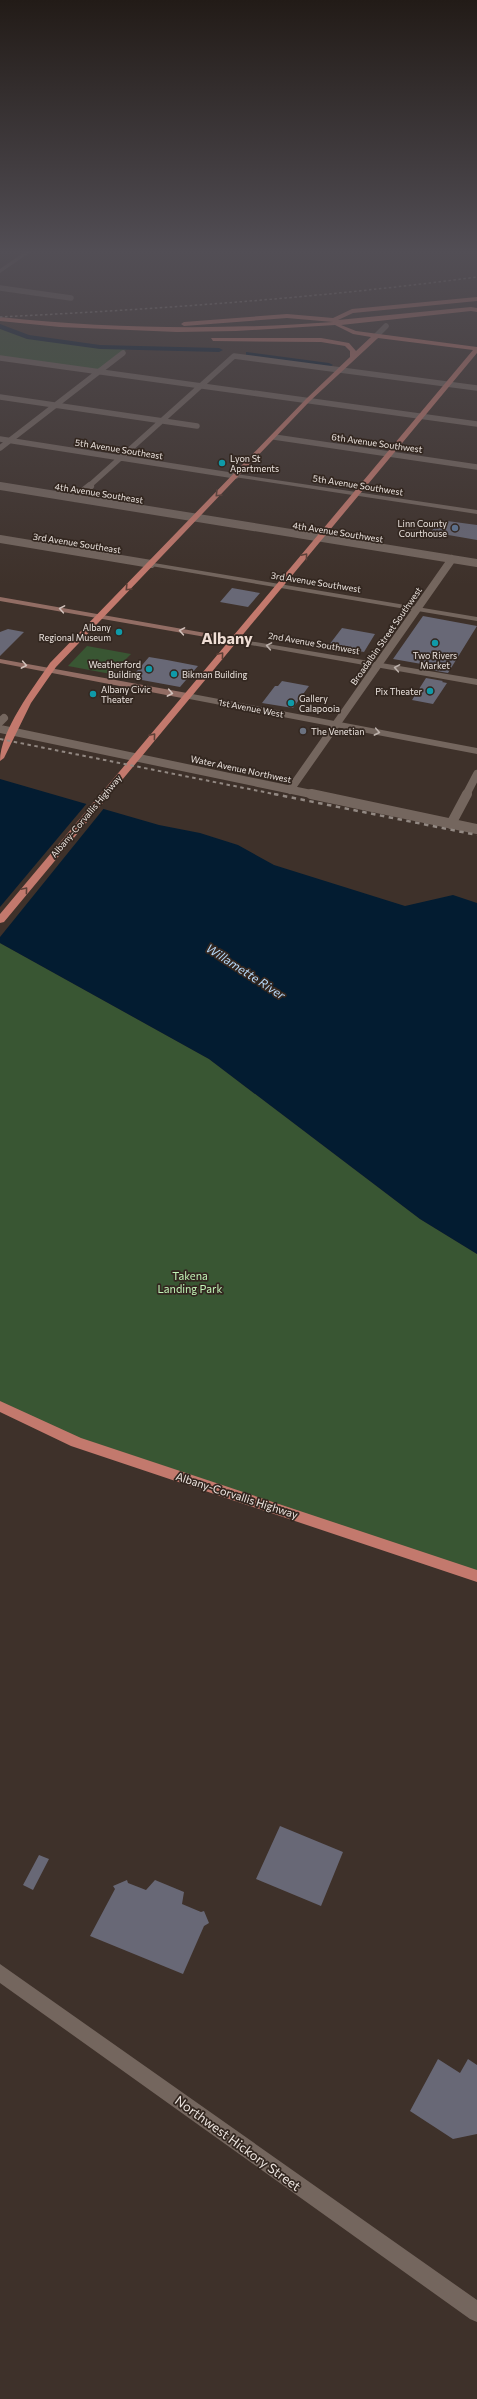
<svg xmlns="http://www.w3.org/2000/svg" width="477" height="2399" font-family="Commissioner,sans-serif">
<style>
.green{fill:#395633}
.water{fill:#031c31}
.pier{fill:#3e312a}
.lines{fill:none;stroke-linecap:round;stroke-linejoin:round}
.canal{fill:#031c31;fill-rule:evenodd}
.building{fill:#686876}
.minor-far2{stroke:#74665e;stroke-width:5.5}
.minor-far1{stroke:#74665e;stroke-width:8}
.minor{stroke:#74665e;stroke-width:10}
.tertiary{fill:#74665e;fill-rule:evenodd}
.secondary{fill:#926d64;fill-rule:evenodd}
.trunk{fill:#c3796d;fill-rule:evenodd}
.rail-far2{stroke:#928882;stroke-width:1.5;stroke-dasharray:2.5 2.5;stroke-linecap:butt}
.rail-far1{stroke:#928882;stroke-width:2;stroke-dasharray:3.5 3.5;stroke-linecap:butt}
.rail{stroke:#928882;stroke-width:2.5;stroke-dasharray:4.5 4.5;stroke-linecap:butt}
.oneway{stroke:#5e4037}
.oneway2{stroke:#d2c1bb}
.oneway3{stroke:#bdb2ac}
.culture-dot{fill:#0f9aa8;stroke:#332720;stroke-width:1.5}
.service-dot{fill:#5c6f8a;stroke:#332720;stroke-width:1.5}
.worship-dot{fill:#6b7280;stroke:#332720;stroke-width:1.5}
.labels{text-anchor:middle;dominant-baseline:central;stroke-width:3.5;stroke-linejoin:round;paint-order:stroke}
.far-street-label{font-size:9px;fill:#ede5e0;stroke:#332720}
.far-poi-label{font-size:9px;fill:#ede5e0;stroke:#332720;text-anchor:start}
.park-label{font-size:11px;fill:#c1f3b6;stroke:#332720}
.street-label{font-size:11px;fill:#ede5e0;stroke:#332720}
.water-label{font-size:12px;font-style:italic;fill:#b6d8f8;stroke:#332720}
.near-street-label{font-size:13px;fill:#ede5e0;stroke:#332720}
.far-town-label{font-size:16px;font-weight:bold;fill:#efded5;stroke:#332720}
</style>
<rect width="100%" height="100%" fill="#3e312a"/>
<path class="green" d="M0,326L27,337L100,347L128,348L100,371L0,358Z
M87,646L131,654L111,674L68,666Z
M0,943L209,1059L420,1219L477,1254V1576L76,1442L0,1406Z"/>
<path class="water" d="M0,779L159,825L200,833L238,845L274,865L405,906L453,895L477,903V1254L420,1219L209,1059L0,943Z"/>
<path class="pier" d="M88,802L105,807L0,937V907Z"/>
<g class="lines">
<path class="canal" d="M0,324L29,335L100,345L219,348L223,350L219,352L100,349L27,339L0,329Z
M246,352L329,363L333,365L329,367L249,356H246Z"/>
</g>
<path class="building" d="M440,520L477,525V540L431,532Z
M232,588L260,593L248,607L220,602Z
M423,616L477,626L448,673L431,670L433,666L393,659Z
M342,628L375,634L364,652L329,645Z
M8,629L24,632L0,656V632Z
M149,657L167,660L198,666L180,687L131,678Z
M426,678L443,681L442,682L447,683L433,704L412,700Z
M282,681L309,686L293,708L262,703L275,686H278Z
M280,1826L343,1852L321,1906L256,1879Z
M39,1855L49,1859L33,1890L23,1885Z
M127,1880L128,1883L146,1890L155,1880L184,1892L182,1904L201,1912L204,1911L209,1923L204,1926L183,1974L90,1936L115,1889L113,1886Z
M438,2059L460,2073L468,2059L477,2065V2134L453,2139L410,2111Z"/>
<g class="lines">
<path class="minor-far2" d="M0,288L71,298
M376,336L386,326
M0,358L477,424
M0,397L197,426
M274,437L477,467
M0,439L236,476
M0,448L123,353
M0,486L5,487
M88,487L234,356L477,388"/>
<path class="minor-far1" d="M0,486L477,563
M75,498L90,486
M0,539L151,564
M0,722L4,718
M0,729L316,795
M290,790L452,559
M466,795L477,774"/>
<path class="minor" d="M311,794L477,829
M451,824L467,794"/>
<path class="tertiary" d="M29,249H35L0,273V269Z
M236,474L477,510V514L234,477L233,476Z
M148,562L477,617V621L151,566L147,564Z
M231,638L477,679V685L234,642H231Z
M187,693L477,748V754L184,698L183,696Z
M0,1964L477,2300V2322L470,2319L0,1983Z"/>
<path class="secondary" d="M0,597L234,638L238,640L234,642L0,601Z
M0,659L187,693L191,696L187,699L0,663Z"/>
<path class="trunk" d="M477,297V301L353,313L338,320L471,307L477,308V312L471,311L341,325L356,331L477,347V353L4,922L0,923V914L473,350L378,338L310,401L56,667L31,703L4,758L0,761C0,731 33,688 50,663L306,399L350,357V351L345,346L321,342L213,341L211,338H321L349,343L356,351L371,337L353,334L335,325L236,331L177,332L60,327L0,321V317C111,329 221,330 333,322L287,318L184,326L181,324L184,322L287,314L333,318L352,309Z
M0,1401L81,1438L477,1570V1582L71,1446L0,1412Z"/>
<path class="rail-far2" d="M0,317C160,309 319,298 477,277"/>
<path class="rail-far1" d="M0,739L279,795"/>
<path class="rail" d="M274,794L477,835"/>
</g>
<defs><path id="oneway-chevron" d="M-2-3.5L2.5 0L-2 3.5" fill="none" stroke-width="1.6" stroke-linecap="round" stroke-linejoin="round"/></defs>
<g class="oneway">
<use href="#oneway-chevron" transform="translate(218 494) rotate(134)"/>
<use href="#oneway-chevron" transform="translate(305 556) rotate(-50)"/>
<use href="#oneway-chevron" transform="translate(128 588) rotate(134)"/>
<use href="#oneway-chevron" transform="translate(221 655) rotate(-50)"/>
<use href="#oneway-chevron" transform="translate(153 736) rotate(-50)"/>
<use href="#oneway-chevron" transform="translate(25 890) rotate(-50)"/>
</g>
<g class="oneway2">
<use href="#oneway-chevron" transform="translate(62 609) rotate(-170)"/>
<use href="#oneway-chevron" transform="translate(182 631) rotate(-170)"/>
<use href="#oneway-chevron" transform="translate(24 665) rotate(11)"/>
<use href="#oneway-chevron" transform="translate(170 693) rotate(11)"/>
</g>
<g class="oneway3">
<use href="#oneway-chevron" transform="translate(269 646) rotate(-170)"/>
<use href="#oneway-chevron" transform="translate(397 668) rotate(-170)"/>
<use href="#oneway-chevron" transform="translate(377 732) rotate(11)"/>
</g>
<linearGradient id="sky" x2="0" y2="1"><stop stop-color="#221b17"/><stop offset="0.43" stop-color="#524e55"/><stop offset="1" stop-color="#524e55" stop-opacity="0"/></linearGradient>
<rect width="477" height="585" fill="url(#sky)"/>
<g class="culture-dot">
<circle cx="222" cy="463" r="4"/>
<circle cx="119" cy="632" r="4"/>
<circle cx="435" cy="643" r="4"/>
<circle cx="149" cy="669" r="4"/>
<circle cx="174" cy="674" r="4"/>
<circle cx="430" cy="691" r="4"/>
<circle cx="93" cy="694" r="4"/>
<circle cx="291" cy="703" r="4"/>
</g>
<circle class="service-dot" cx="455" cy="528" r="4"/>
<circle class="worship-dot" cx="303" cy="731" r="4"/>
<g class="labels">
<g class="far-street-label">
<text transform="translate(377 443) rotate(8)">6th Avenue Southwest</text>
<text transform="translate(119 449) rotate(9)">5th Avenue Southeast</text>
<text transform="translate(358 485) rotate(9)">5th Avenue Southwest</text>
<text transform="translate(99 493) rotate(9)">4th Avenue Southeast</text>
<text transform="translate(338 532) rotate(9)">4th Avenue Southwest</text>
<text transform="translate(77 543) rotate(9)">3rd Avenue Southeast</text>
<text transform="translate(316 582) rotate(9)">3rd Avenue Southwest</text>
<text transform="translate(386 636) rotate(-55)">Broadalbin Street Southwest</text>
<text transform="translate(314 643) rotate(10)">2nd Avenue Southwest</text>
<text transform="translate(251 708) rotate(11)">1st Avenue West</text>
<text transform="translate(241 769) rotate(12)">Water Avenue Northwest</text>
<text transform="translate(86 816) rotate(-50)">Albany-Corvallis Highway</text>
</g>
<g class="far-poi-label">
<text x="230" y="458">Lyon St<tspan x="230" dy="10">Apartments</tspan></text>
<text x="447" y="523" text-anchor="end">Linn County<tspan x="447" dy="10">Courthouse</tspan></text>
<text x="111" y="627" text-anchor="end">Albany<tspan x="111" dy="10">Regional Museum</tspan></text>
<text x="435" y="655" text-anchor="middle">Two Rivers<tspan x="435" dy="10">Market</tspan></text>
<text x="141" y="664" text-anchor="end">Weatherford<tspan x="141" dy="10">Building</tspan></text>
<text x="182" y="674">Bikman Building</text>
<text x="101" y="689">Albany Civic<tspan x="101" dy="10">Theater</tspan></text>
<text x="422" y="691" text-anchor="end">Pix Theater</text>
<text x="299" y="698">Gallery<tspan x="299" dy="10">Calapooia</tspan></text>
<text x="311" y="731">The Venetian</text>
</g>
<g class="park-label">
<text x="190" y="1275">Takena<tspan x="190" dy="13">Landing Park</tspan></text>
</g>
<g class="street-label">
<text transform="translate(237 1495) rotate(18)">Albany-Corvallis Highway</text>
</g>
<g class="water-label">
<text transform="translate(246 971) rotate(33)">Willamette River</text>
</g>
<g class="near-street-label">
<text transform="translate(238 2143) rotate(36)">Northwest Hickory Street</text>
</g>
<g class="far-town-label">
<text x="227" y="637">Albany</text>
</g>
</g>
</svg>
